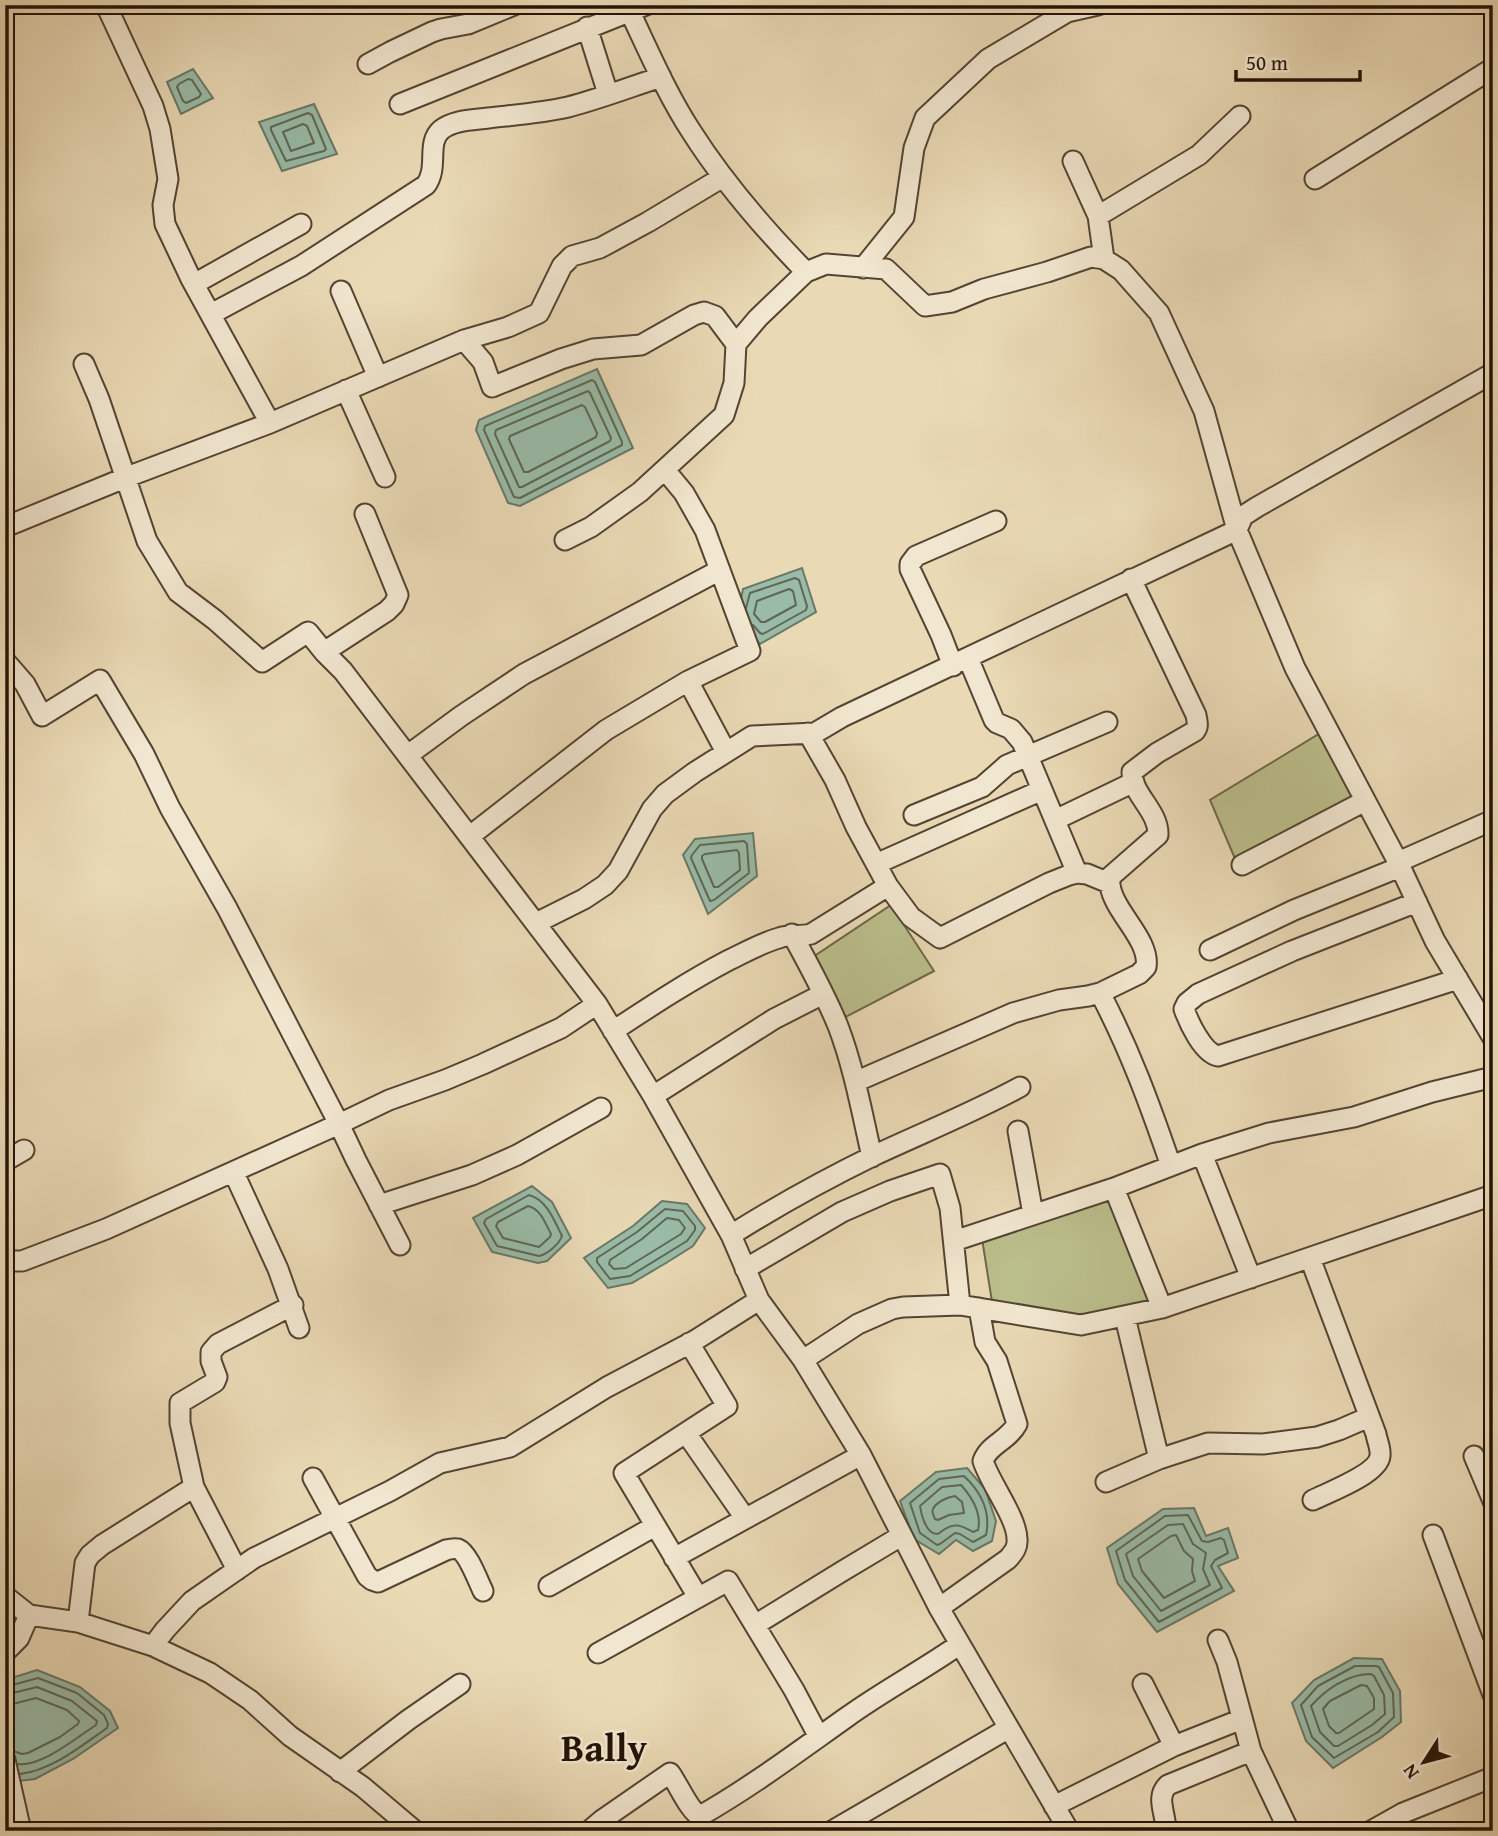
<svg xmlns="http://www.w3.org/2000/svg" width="1498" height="1836" font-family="'Gentium Book Plus',serif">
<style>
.green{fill:#babe8b;stroke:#6e6848;stroke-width:2}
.water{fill:#99bba7;stroke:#697867;stroke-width:2}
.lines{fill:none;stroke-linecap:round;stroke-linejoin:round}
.shore{stroke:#5e6756;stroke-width:2}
.minor-casing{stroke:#544432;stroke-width:23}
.minor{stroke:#f1e6cf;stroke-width:19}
.labels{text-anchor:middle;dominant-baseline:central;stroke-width:5;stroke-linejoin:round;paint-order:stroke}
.town-label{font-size:38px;font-weight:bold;fill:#221306;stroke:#f1e6cf}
</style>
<rect width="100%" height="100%" fill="#e9d9b5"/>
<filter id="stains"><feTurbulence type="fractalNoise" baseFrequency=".00286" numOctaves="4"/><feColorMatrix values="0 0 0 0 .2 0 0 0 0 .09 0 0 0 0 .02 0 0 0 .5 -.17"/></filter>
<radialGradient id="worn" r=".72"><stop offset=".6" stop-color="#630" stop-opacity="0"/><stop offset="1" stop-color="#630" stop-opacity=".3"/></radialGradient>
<path class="green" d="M1322,732L1353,797L1236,861L1210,800Z
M891,905L934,971L834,1023L810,959Z
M1108,1189L1152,1302L1086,1317L992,1302L980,1226Z"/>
<path class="water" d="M193,69L213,98L181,114L167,82Z
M314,104L337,154L282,171L259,122Z
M597,369L633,448L520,506L508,503L476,430L479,420Z
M802,568L816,612L760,644L737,619L743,589Z
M753,833L757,876L708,914L683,855L695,839Z
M532,1186L552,1202L571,1238L547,1261L538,1263L492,1252L473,1218Z
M662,1201L687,1204L705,1228L693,1246L666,1263L632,1283L608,1288L584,1258L633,1226Z
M967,1468L985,1489L996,1521L992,1541L973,1551L956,1540L939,1554L914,1539L900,1501L936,1472Z
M1194,1508L1206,1536L1228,1528L1238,1558L1218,1566L1234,1591L1157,1632L1118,1584L1107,1548L1163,1509Z
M1354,1658L1382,1659L1400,1691L1401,1722L1382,1737L1333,1768L1306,1741L1292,1703L1314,1680Z
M37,1670L80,1687L110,1711L118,1728L73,1759L35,1779L10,1782L5,1769V1680Z"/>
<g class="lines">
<path class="shore" d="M188,79L192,80L201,94L199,97L186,103L183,101L177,87L179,84Z
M308,113L312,115L326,149L324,151L286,161L271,130V127Z
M303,124L307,126L314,143L291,151L283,132Z
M592,380L595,382L622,442V445L520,498L514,497L484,430L485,426Z
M588,391L590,393L611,438L610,441L522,487H519L495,434L496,430Z
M582,405L585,407L597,433L596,437L528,472H524L509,439L510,436Z
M789,589L793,591L796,605L765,622H761L754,614L757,601Z
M746,608L750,593L795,578L799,580L807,606L806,610L763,634L760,633L753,625
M744,841L747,844L749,873L714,900L710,901L691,858L692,855L700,845Z
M737,850L739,853L740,870L718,887H714L702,859V856L705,854Z
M529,1195C547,1200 554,1220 562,1236C559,1244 548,1254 539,1256L497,1246L484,1223L486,1219Z
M528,1206C541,1209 545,1223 551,1234L550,1237L539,1247L503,1238L496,1226L498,1222Z
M665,1209L683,1211L695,1226V1230L687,1241L630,1276L610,1279L597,1262V1258L637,1232Z
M667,1218L679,1220L685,1228L681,1234L626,1268L614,1269L609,1264L610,1260L642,1239Z
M964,1476C981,1492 991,1512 986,1535L973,1542L960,1534L955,1533L940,1544L937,1545L920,1533L910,1503L939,1479Z
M961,1485C972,1497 982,1514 978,1530L973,1532C961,1525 954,1522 942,1531C940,1532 939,1534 937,1534C926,1534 921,1514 920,1506L942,1487Z
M955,1496L962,1502L964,1513L949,1515L938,1520L935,1519C934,1516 931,1512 933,1509C936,1502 948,1497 955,1496Z
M1188,1515L1202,1541L1208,1542L1221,1538L1224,1540L1228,1553L1215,1560L1211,1566L1222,1588L1159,1622L1125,1580L1116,1551L1165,1516Z
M1183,1524L1193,1544L1206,1553L1203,1569L1210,1585L1161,1611L1133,1576L1126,1554L1168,1525Z
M1176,1535L1184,1551L1193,1559L1192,1571L1195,1581L1164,1598L1142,1571L1138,1559L1171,1536Z
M1355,1666H1376L1379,1667L1393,1693L1394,1717L1378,1732L1334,1758L1312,1737L1301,1705L1318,1686Z
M1371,1674L1374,1676L1384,1695L1385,1714L1372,1725L1338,1746H1334L1320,1732L1311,1706C1326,1689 1348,1674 1371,1674Z
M1361,1685L1367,1686L1374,1698V1709L1339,1733H1336L1329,1726L1323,1709L1330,1701Z
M5,1687L38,1678L77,1693L104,1715L108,1724L107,1728C81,1746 52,1770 20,1774
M5,1695L37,1687L72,1701L97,1721L96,1725C76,1738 41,1767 18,1764
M5,1706L36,1698L67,1710L79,1721L78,1724L60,1737L28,1753L22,1754L10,1750"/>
<defs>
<path id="minor" d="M106,5L153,106L160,129L168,179L163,205L165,224L191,279L270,423
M623,5L630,12C649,52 667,94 691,131C724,183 763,228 806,272L826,264L886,269L925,306L952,302L984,289L1047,272L1091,257L1104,259L1121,270L1159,313L1204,411L1237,530L1295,668L1398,862L1435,941L1493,1038
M587,27L608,94
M368,64L390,52L432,32L441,29L468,24L514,5
M400,104L646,5
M1073,161L1098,216
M1315,179L1493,68
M1104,259L1098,216L1199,155L1240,116
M863,268L904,217L914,148L925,118L988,59L1067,12L1098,5
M194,284L301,224
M341,291L378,377
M211,314L301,266L426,185C439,167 426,143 441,130C453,120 473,120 488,118C514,115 542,113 568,107C599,99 630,87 661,77
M464,340L508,327L539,313L562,266L572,256L600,248L648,222L723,177
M84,364L99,399L147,541L178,592L215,620L262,662L308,632L324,652L343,671L597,1004L653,1096L731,1235L759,1300L803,1360L861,1455L939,1608L1069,1831
M346,390L385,477
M665,470L684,493L705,530L750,651L688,681L726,752
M5,527L127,477L270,423L464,340L483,362L492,387L561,359L593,349L641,345L694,315L704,312L715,316L736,344
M565,540L591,527L640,492L724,415L734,383L736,344L758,318L806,272
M324,652L387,611L394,604L398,595L365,514
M968,658L994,720L997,723L1011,729L1022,742L1077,873
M5,661L25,684L42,716L100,680L144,754L170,808L227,908L339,1124L106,1229L22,1261H5
M953,666L941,635L910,569V564L916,556L996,521
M808,733L835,780L856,827L888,886L911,917L940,938L1049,883L1069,875L1077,873L1087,874L1109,883
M408,755L461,716L524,674L720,570
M914,815L982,787L1007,765L1107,722
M1055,820L1134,782
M470,836L606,730L688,681
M1398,862L1493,820
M876,864L1042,790
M1242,865L1365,801
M1417,902L1292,951L1198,994L1187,1003L1184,1009C1189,1023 1203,1053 1218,1056L1458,979
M536,923L584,899L605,885L618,871L652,809L665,794L695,772L752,736L815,733L842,717L1237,530L1243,516L1257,507L1493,373
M792,934C808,964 825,994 838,1026C854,1068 862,1113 872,1157
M1210,950L1294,910L1400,867
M1100,993C1130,1050 1150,1105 1171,1166
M613,1031C651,1006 689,981 729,960C746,952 761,943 779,938C790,934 800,937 811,934L888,886
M855,1082L1013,1013L1059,1000L1088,996L1100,993L1139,974L1146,967C1151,937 1106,907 1110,877L1158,835C1159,811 1132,795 1132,772L1157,753L1195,731C1199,726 1197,722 1196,715L1131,579
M653,1096L774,1019L823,994
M1018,1131L1033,1214
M1202,1154L1251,1278
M5,1161L24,1150
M234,1173L278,1269L299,1328
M379,1205L472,1175L517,1155L601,1108
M731,1235C777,1206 824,1180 873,1156C922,1133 972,1113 1020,1087
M954,1241L1114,1188
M400,1245L356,1160L339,1124L389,1100L445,1080L483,1064L561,1028L597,1004
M1310,1258L1376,1434C1377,1441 1381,1448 1380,1456C1378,1474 1329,1492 1313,1500
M745,1269L842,1212L890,1191L940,1174L950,1208L960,1305
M1162,1308L1114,1188L1202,1154L1269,1133L1354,1117L1432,1092L1493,1077
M689,1343L727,1406L624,1473L698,1597
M803,1360L858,1324L892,1309L903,1307L960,1305L1081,1325L1162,1308L1493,1195
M686,1433L745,1518
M1474,1456L1493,1501
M1159,1459L1208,1443L1263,1444L1317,1437L1339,1430L1369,1417
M313,1478L367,1576L372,1580L378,1582L446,1550C450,1549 454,1548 458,1549C468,1553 478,1581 483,1591
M1106,1482L1159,1459L1125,1317
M1433,1535L1493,1695
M674,1558L861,1455
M237,1570L194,1487L180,1423V1403L215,1382L217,1377L211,1361V1352L218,1344L293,1305
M549,1586L655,1526
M5,1596L29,1615L78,1622L153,1646L210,1673L250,1700L290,1736L363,1787L415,1831
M939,1608L1008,1559C1013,1553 1018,1548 1017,1539C1017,1518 990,1483 983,1461C989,1444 1008,1441 1017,1424L997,1361L985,1342L979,1308
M78,1622L85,1563L90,1555L102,1545L194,1487
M755,1625L841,1572L901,1536
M1218,1640L1227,1662L1251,1751L1289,1831
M153,1646L165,1630L192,1601L254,1558L390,1491L440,1463L510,1447L607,1387L694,1341L759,1300
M5,1652L19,1638L29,1615
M598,1653L728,1581L794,1690L819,1737
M1143,1684L1174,1746L1242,1719
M5,1760L21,1831
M340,1772L408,1720L460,1684
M1054,1806L1174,1746
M589,1831L602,1820L670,1773C678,1784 690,1812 700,1816C751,1787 799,1751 847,1717C883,1691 923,1670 960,1644
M832,1831L1009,1728
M1166,1831C1166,1813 1155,1797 1168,1785L1251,1751
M1371,1831L1403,1813L1493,1777"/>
</defs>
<use href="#minor" class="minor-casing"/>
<use href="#minor" class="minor"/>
</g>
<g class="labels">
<g class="town-label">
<text x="604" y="1747">Bally</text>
</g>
</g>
<rect width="1498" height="1836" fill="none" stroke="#e9d9b5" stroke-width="28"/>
<rect x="7" y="7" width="1484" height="1822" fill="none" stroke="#221306" stroke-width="3.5"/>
<rect x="14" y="14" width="1470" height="1808" fill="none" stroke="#221306" stroke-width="2"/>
<g transform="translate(1424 1762) rotate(234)" stroke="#f1e6cf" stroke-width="5" paint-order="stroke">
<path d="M0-5L12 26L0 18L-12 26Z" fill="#221306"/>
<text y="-10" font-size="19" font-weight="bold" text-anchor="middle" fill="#221306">N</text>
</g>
<path d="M1236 70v10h124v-10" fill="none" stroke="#221306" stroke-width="3.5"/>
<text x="1246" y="70" font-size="21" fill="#221306" stroke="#f1e6cf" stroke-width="5" paint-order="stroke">50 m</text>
<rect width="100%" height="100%" filter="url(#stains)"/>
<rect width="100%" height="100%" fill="url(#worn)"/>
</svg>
